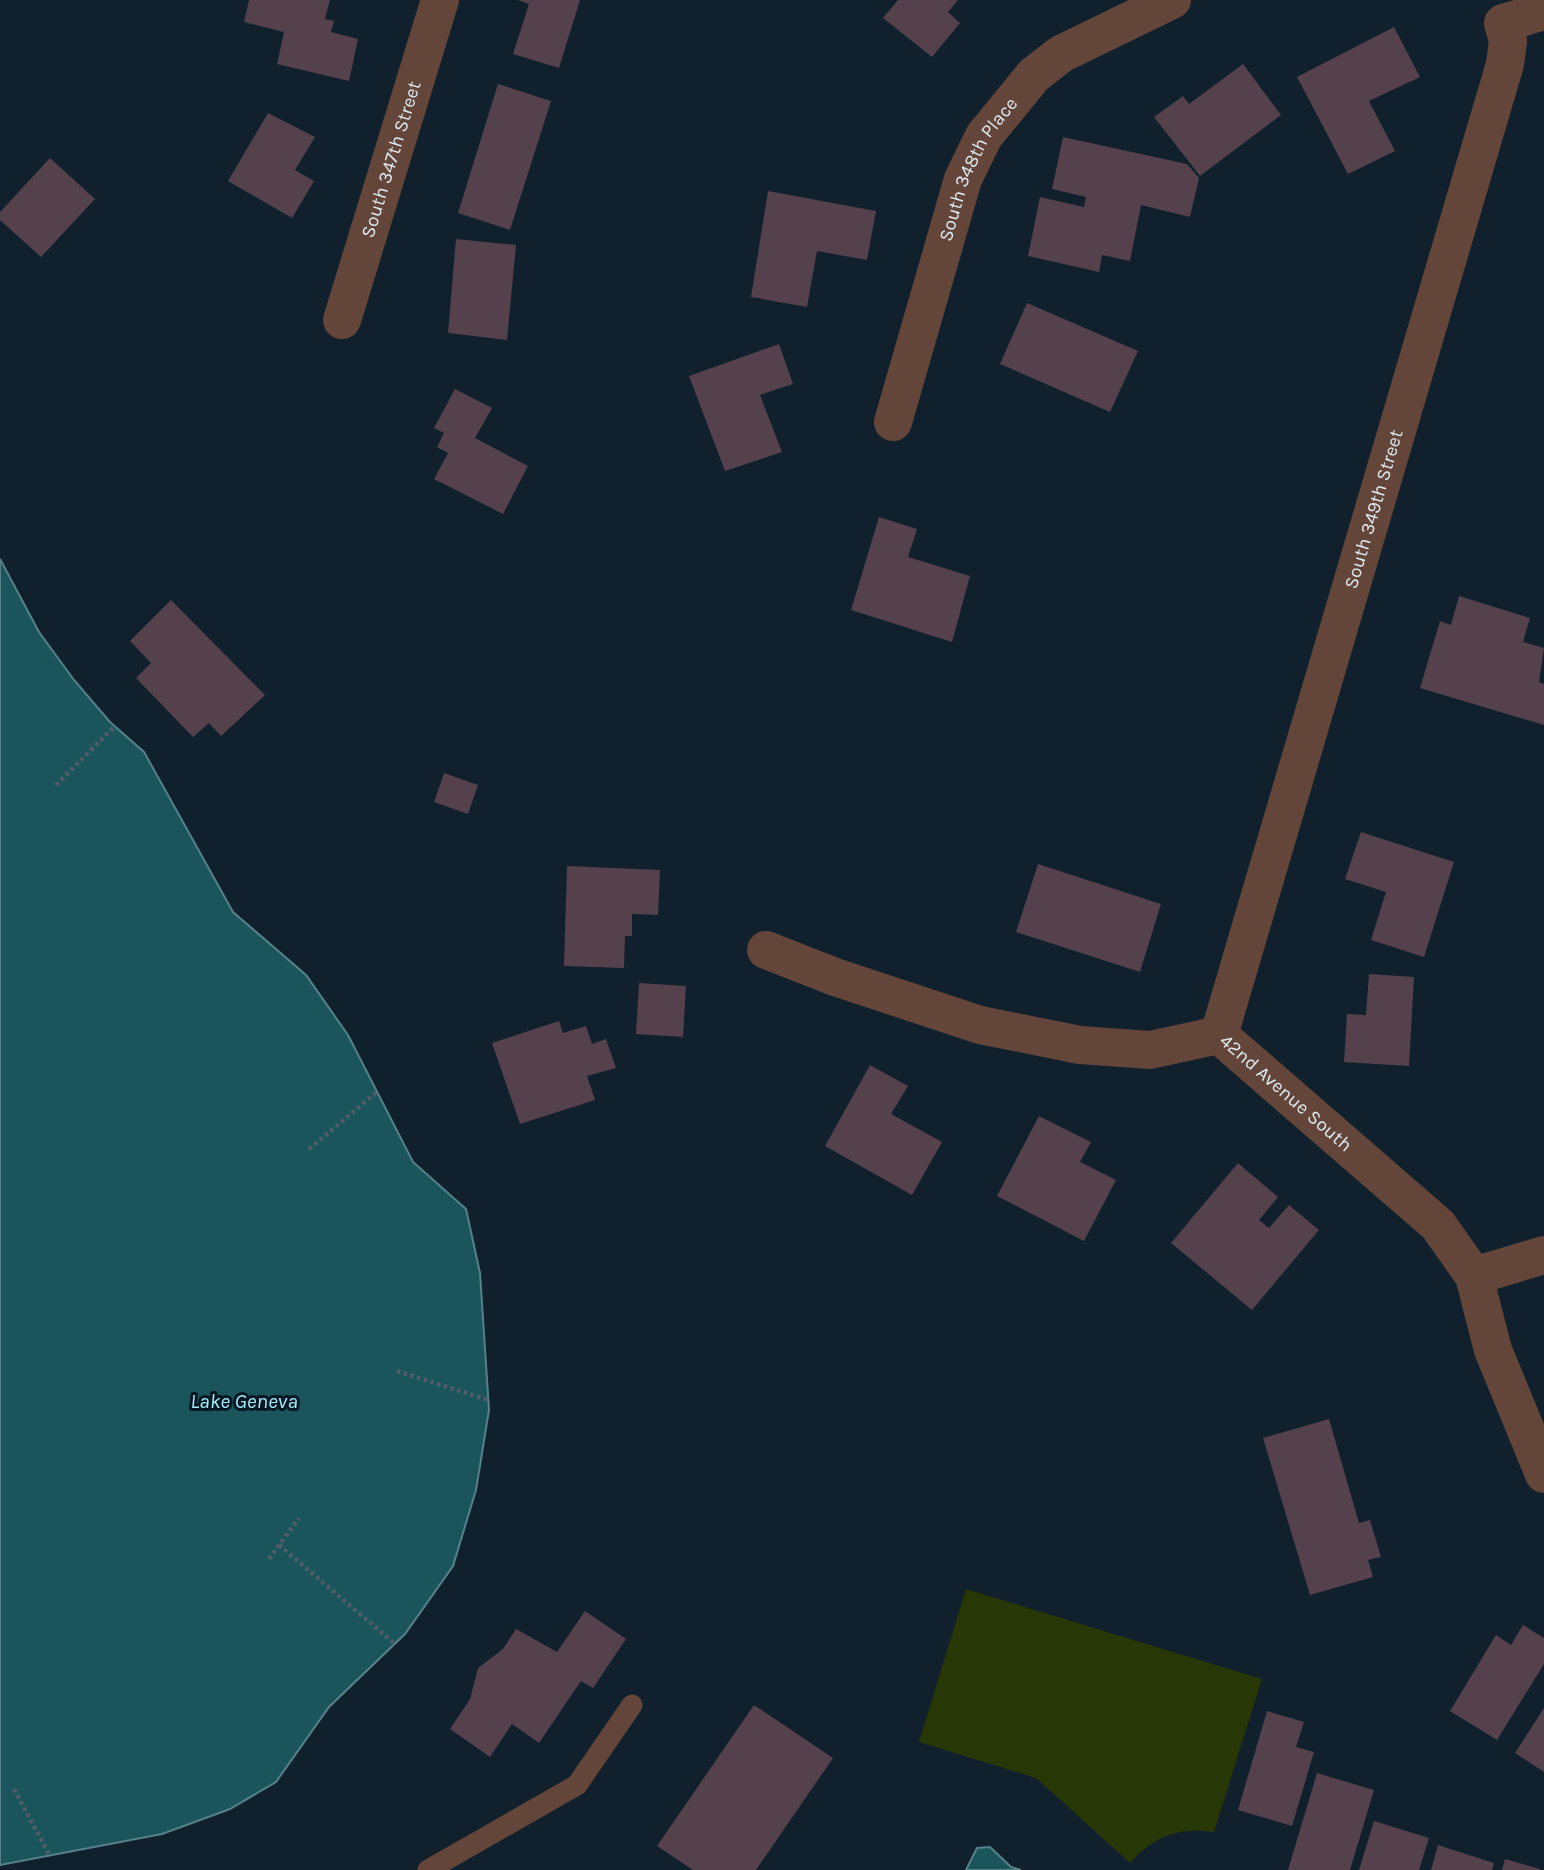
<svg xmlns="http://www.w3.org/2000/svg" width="1544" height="1870" font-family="Karla,sans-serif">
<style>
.green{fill:#283706}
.water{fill:#1b555c;stroke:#568188;stroke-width:2}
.building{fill:#54414b}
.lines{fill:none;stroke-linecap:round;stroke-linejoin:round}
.path{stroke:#505d69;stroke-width:4.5;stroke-dasharray:3.5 3.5;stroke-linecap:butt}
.service{stroke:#634639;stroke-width:21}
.minor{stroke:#634639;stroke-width:38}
.labels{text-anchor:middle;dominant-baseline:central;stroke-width:6;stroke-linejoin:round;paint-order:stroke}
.street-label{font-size:19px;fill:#dee8f0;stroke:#081723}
.water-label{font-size:21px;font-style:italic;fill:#a0eef9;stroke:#081723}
</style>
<rect width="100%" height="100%" fill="#11202d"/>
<path class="green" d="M966,1589L1262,1679L1214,1832C1179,1826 1153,1837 1130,1863L1036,1778L919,1742Z"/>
<path class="water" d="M0,559L39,632L74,680L110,722L144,752L233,912L306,975L348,1035L413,1162L466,1209L480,1273L489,1410L476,1490L453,1566L405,1634L329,1707L276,1782L230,1809L162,1834L0,1865Z
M990,1847L1011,1867L1021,1870H966L977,1848Z"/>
<path class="building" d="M249,0H330L325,19L334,21L331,32L358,39L349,81L277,64L284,32L244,22Z
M518,0H580L559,68L513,54L529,4Z
M898,0H958L948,12L960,23L932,57L883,18Z
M1394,27L1420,77L1369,101L1395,151L1348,174L1297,77Z
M1243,64L1281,115L1200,176L1154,117L1183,96L1189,104Z
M498,84L551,101L510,230L458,213Z
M268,113L315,137L295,170L314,181L292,218L228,181Z
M1063,137L1187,164L1199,178L1190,217L1141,205L1130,261L1102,255L1099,272L1028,256L1040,197L1084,207L1086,197L1052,189Z
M50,158L95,199L41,257L0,220V212Z
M768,191L876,211L867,260L817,251L807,307L751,297Z
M456,239L516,245L507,340L448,333Z
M1027,303L1138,351L1110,412L1000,364Z
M779,344L793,384L760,395L782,452L725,471L689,376Z
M455,389L492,408L475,438L528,466L503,514L434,479L448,453L437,447L444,433L434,428Z
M879,517L917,529L908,557L970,576L952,642L851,610Z
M1459,596L1530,618L1523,642L1544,648L1539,682L1544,684V725L1420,688L1440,621L1451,625Z
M171,600L265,695L221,736L209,723L193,737L136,678L151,663L130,641Z
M444,773L478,785L468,814L434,802Z
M1361,832L1454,862L1424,957L1371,940L1386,892L1345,879Z
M1038,864L1161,904L1140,972L1016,932Z
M567,866L660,870L658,915L632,914V936H625L624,968L564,966Z
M1369,974L1414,977L1409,1066L1344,1062L1347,1014L1366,1015Z
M639,983L686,986L683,1037L636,1034Z
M559,1021L563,1033L586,1026L592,1044L606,1039L616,1068L587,1076L595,1100L520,1124L492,1043Z
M870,1065L908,1086L891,1114L942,1142L912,1195L825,1146Z
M1039,1116L1091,1142L1080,1162L1116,1180L1084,1241L997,1196Z
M1238,1163L1278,1197L1259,1220L1269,1228L1289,1205L1319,1230L1252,1310L1171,1243Z
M1329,1419L1359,1523L1370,1520L1381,1557L1368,1560L1373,1577L1310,1595L1263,1438Z
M585,1611L626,1639L593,1688L581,1681L539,1743L512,1724L490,1757L450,1729L470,1699L478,1668L503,1649L516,1629L557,1652Z
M1523,1625L1544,1638V1664L1497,1740L1450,1711L1496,1635L1511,1645Z
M754,1705L833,1758L756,1870H693L657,1846Z
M1544,1708V1772L1515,1753Z
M1267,1711L1304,1722L1296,1747L1314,1752L1292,1826L1238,1810Z
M1317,1773L1374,1790L1350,1870H1288Z
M1374,1821L1429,1838L1419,1870H1359Z
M1438,1845L1494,1863L1492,1870H1431Z
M1505,1859L1540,1869V1870H1502Z"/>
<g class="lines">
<path class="path" d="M56,785L115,726
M309,1149L377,1092
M397,1371L488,1400
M279,1545L395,1644
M269,1559L299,1518
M14,1789L50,1856"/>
<path class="service" d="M428,1870L577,1785L632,1705"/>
<g class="minor">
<path id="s1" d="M342,320L440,0"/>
<path id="s2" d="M893,422L963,179L984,136L1034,75L1061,54L1172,0"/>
<path id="s3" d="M766,950L835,977L980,1025L1080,1045L1150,1050L1219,1035L1438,1225L1474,1276L1493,1350L1544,1474"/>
<path id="s4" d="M1219,1035L1505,64L1508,41L1503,23L1544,11"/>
<path d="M1474,1276L1544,1255"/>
</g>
</g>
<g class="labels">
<g class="street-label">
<text stroke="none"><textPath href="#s1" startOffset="168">South 347th Street</textPath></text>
<text stroke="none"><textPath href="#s2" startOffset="268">South 348th Place</textPath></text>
<text stroke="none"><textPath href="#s4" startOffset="548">South 349th Street</textPath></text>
<text stroke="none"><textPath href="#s3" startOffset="558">42nd Avenue South</textPath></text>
</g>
<g class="water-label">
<text x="244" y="1401">Lake Geneva</text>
</g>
</g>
</svg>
